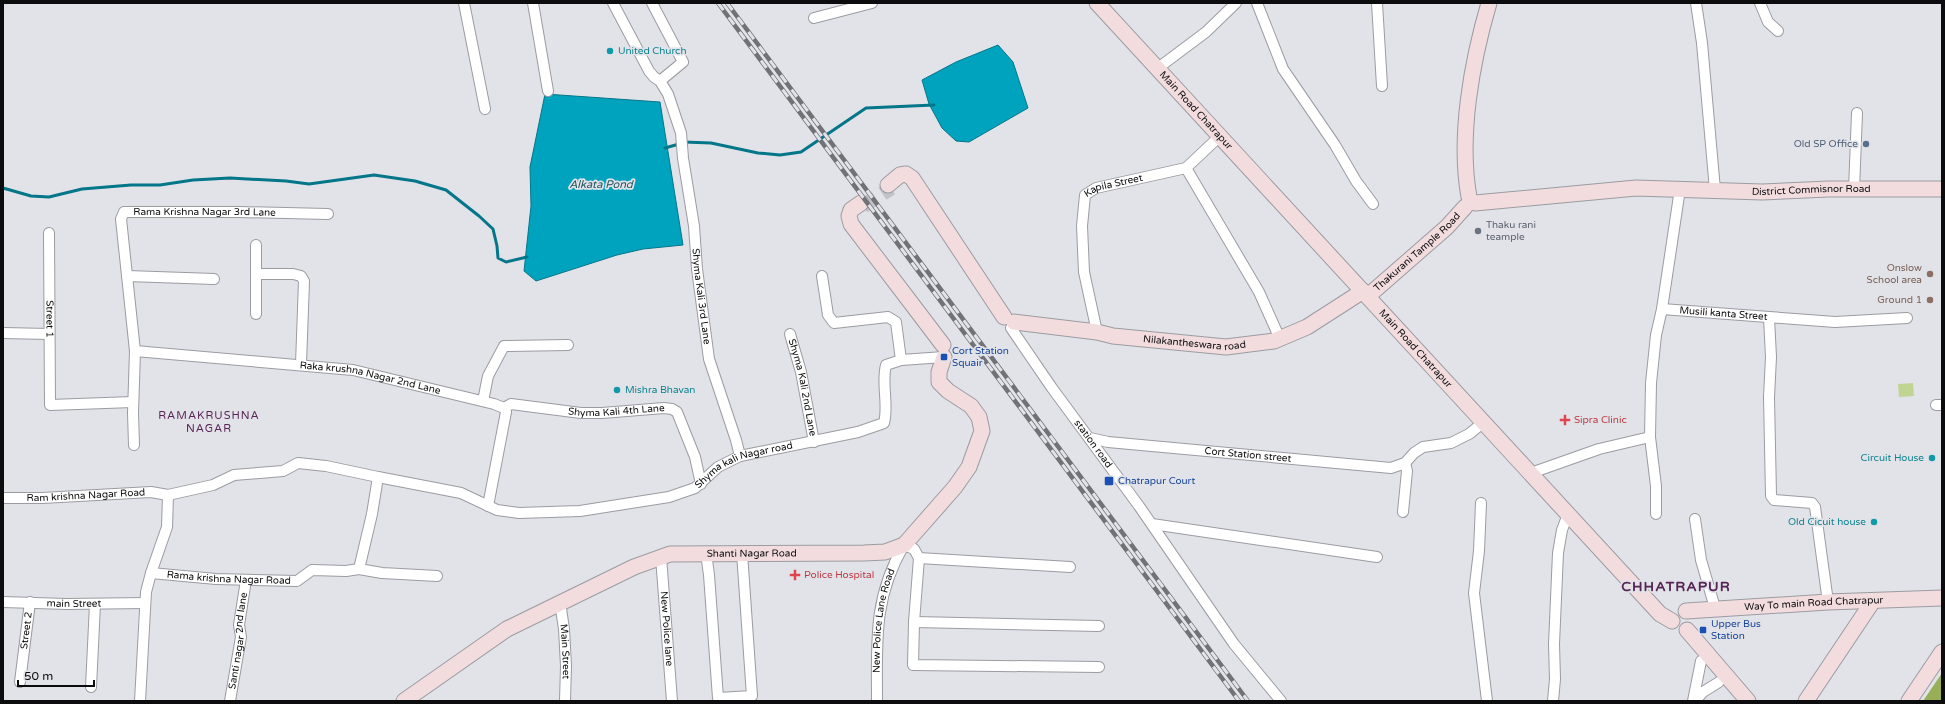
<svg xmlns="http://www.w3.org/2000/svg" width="1945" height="704" font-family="'Varela Round',sans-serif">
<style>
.green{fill:#c2d494}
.forest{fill:#98af57}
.water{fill:#00a3be;stroke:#047689}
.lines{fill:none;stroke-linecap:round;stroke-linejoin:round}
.stream{stroke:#047689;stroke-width:3}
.secondary-tunnel{stroke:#c2c3c8;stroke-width:15;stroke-dasharray:15 8;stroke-linecap:butt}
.street-casing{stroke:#9b9ca2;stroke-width:12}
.secondary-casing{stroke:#9b9ca2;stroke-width:17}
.street{stroke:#fff;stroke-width:10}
.secondary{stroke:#f3dcdd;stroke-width:15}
.rail-casing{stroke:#717276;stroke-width:4.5}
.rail{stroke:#e2e3e9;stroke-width:3;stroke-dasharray:9;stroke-linecap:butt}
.culture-dot{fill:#0f9aa8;stroke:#e2e3e9;stroke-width:1.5}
.service-dot{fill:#5c6f8a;stroke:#e2e3e9;stroke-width:1.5}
.worship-dot{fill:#6b7280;stroke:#e2e3e9;stroke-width:1.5}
.education-dot{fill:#8d6e63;stroke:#e2e3e9;stroke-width:1.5}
.transit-dot{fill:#1a4fb4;stroke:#e2e3e9;stroke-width:1.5}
.health-dot{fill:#e0444e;stroke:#e2e3e9;stroke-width:1.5}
.labels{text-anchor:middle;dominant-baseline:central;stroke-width:3.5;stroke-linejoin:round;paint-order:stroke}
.culture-label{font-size:10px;fill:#0d838f;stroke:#e2e3e9;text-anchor:start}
.street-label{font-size:10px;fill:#0c0c0e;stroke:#e2e3e9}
.service-label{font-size:10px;fill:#4e5e75;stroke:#e2e3e9;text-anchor:end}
.worship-label{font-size:10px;fill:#5b616d;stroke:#e2e3e9;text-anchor:start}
.education-label{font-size:10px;fill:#785e54;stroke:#e2e3e9;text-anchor:end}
.transit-label{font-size:10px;fill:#164399;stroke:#e2e3e9;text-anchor:start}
.health-label{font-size:10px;fill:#be3a42;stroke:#e2e3e9;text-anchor:start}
.water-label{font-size:11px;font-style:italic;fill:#1f5460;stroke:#e2e3e9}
.neighbourhood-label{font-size:11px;letter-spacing:1px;fill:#572555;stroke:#e2e3e9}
.district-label{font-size:14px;font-weight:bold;letter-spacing:1px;fill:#572555;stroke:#e2e3e9}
</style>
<rect width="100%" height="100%" fill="#e2e3e9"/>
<path class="green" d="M1913,383L1914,396L1899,397L1898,384Z"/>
<path class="forest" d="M1942,673V701H1923Z"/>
<path class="water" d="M998,45L1013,62L1028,108L969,142L956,141L942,128L929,104L922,80L956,62Z
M545,94L660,102L683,245L643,249L617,255L536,281L524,271L531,206L530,167Z"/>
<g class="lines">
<path class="stream" d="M684,142L711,143L758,153L780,155L801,152L866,108L934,105
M665,148L679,144
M3,188L31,196L49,197L82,189L131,185H160L193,180L230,178L286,181L309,184L374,175L415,181L446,190L479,216L493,229L497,246L498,258L506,262L527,257"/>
<path class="secondary-tunnel" d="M863,206L891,188"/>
<defs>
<g id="street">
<path d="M464,3L485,109"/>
<path d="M533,3L548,91"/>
<path id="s1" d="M613,3L649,71L654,77L660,81L668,94L681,133L683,158L694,226L697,269L709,359L736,440L740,456"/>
<path d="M652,3L683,62L660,81"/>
<path d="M1257,3L1283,69L1335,145L1356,181L1373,204"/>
<path d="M1377,3L1382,86"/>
<path d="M1696,3L1702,43L1715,190"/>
<path d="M1760,3L1768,22L1778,31"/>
<path d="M814,18L872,3"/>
<path d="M1158,68L1206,32L1236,3"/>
<path d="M1186,168L1259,292L1280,339"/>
<path id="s2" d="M1680,189L1662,309L1835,322L1907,318"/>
<path d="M1854,190L1857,113"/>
<path id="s3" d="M49,233L50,405L133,402"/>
<path d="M256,245V314"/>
<path d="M256,274H293L301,276L304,281L301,364"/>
<path d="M127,276L214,279"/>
<path d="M822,276L828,315L834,323L888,317L896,322L901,360"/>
<path d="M1769,318L1771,357L1769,397L1771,496L1774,500L1812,503L1815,507L1828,602"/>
<path id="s4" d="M1011,328L1052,388L1139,506L1234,644L1281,701"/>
<path id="s5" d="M1097,332L1084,272L1082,226L1085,195L1096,188L1186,168L1220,136"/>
<path d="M3,333L49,334"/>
<path id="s6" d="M790,334L801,372L814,442"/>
<path id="s7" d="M135,351L353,370L494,404L504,408L506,412L488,506"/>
<path d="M483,401L488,376L504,346L568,345"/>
<path d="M1936,405H1942"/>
<path id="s8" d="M504,408L511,404L581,413H602L664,408L672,409L677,412L695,457L701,484"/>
<path id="s9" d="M1090,438L1108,442L1391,468L1405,463L1414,453L1423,447L1451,443L1469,434L1484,422"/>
<path id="s10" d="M134,445L133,413L135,351L121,219L124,212H239L328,214"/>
<path d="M1531,473L1599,449L1650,437"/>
<path id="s11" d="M3,498H42L151,492L168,495"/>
<path d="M1481,503L1479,551L1474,593L1487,701"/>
<path d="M1403,512L1407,471L1405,463"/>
<path d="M1656,514V486L1650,437L1651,383L1656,335L1662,309"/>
<path d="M1695,519L1701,560L1715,608"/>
<path d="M1152,524L1377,557"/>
<path d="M706,553L709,575L718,698L752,696L742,553"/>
<path id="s12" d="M661,557L672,701"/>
<path d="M919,558L1070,567"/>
<path d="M359,569L382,573L437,576"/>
<path id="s13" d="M151,573L216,579L297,581L312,570L346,571L359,569L372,514L378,477L461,493L497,510L519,513L580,511L669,497L695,488L718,467L740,456L858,432L884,423C889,404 881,384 886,365L901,360L944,357"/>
<path id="s14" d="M3,602L67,604L145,603"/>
<path id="s15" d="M560,602L564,629L566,666L565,701"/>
<path d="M914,622L1099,626"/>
<path id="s16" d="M20,682L30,602"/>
<path d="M91,687L95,604"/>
<path d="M140,701L146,592L151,573L167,527L168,495L213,485L234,475L283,471L298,463L326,466L378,477"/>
<path id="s17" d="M230,701L241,637L239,625L246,580"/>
<path id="s18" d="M877,701C877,642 873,598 904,545L914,549L919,558L914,622L913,665L1099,667"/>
<path d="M1553,701L1555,679L1554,644L1558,553L1562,530L1568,514"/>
<path d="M1693,701L1701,661"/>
<path d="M1695,701L1703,692L1719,682"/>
</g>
<g id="secondary">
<path id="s19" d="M1097,3L1660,614L1672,621"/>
<path d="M888,185L900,175L906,174L912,178L1004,317"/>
<path d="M1469,197C1458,136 1472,61 1489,3"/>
<path d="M861,203L851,210L849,216L851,224L943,345"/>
<path id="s20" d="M1475,203L1636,188L1762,192L1828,189H1942"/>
<path id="s21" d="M1368,296L1447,227L1465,207"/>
<path id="s22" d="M1014,322L1097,332L1113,336L1226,347L1274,341L1307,327L1363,291"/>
<path id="s23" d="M1686,611L1828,602L1942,598"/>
<path d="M1687,630L1748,701"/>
<path id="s24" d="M404,701L507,629L634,567L670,554L864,553L885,552L904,545L955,487L969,467L982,431L979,417L971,406L948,391L939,382V372L944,357"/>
<path d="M1806,701L1873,601"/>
<path d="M1909,701L1942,652"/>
</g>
</defs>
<use href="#street" class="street-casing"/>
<use href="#secondary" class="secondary-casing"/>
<use href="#street" class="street"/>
<use href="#secondary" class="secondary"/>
<defs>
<path id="rail" d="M718,3L1239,701
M727,3L1248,701"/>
</defs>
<use href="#rail" class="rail-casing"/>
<use href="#rail" class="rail"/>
</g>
<g class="culture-dot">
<circle cx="610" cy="51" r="4"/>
<circle cx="617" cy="390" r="4"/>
<circle cx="1932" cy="458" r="4"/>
<circle cx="1874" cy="522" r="4"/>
</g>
<circle class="service-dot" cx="1866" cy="144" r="4"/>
<circle class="worship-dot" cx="1478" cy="231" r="4"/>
<g class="education-dot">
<circle cx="1930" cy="274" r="4"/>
<circle cx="1930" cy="300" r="4"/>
</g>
<g class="transit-dot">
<rect x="940" y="353" width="8" height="8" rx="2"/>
<rect x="1104" y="476" width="10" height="10" rx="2"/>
<rect x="1699" y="626" width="8" height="8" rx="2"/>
</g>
<g class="health-dot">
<path d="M1563 414h4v4h4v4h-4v4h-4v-4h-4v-4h4z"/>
<path d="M793 569h4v4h4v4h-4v4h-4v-4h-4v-4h4z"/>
</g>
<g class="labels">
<g class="culture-label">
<text x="618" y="51">United Church</text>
<text x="625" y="390">Mishra Bhavan</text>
<text x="1924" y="458" text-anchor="end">Circuit House</text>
<text x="1866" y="522" text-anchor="end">Old Cicuit house</text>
</g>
<g class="street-label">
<text stroke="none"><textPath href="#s19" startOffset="146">Main Road Chatrapur</textPath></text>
<text stroke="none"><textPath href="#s5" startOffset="169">Kapila Street</textPath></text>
<text stroke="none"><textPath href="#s20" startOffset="337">District Commisnor Road</textPath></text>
<text stroke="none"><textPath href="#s10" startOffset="315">Rama Krishna Nagar 3rd Lane</textPath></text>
<text stroke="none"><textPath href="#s21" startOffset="66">Thakurani Tample Road</textPath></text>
<text stroke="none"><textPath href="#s1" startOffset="313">Shyma Kali 3rd Lane</textPath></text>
<text stroke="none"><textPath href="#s2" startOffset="183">Musili kanta Street</textPath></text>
<text stroke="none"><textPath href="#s3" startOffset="86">Street 1</textPath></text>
<text stroke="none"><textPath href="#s22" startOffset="182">Nilakantheswara road</textPath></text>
<text stroke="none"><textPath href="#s19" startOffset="470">Main Road Chatrapur</textPath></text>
<text stroke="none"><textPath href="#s7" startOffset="237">Raka krushna Nagar 2nd Lane</textPath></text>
<text stroke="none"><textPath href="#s6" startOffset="55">Shyma Kali 2nd Lane</textPath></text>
<text stroke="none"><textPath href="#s8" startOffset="114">Shyma Kali 4th Lane</textPath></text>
<text stroke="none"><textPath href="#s4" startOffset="142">station road</textPath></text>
<text stroke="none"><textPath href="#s9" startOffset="159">Cort Station street</textPath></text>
<text stroke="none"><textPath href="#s13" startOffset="687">Shyma kali Nagar road</textPath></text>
<text stroke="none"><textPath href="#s11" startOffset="83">Ram krishna Nagar Road</textPath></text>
<text stroke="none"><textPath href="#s24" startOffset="387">Shanti Nagar Road</textPath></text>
<text stroke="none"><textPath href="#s13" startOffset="78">Rama krishna Nagar Road</textPath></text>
<text stroke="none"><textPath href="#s14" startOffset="71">main Street</textPath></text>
<text stroke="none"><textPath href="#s23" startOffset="128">Way To main Road Chatrapur</textPath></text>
<text stroke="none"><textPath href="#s18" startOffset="81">New Police Lane Road</textPath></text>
<text stroke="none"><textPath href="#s12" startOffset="72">New Police lane</textPath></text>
<text stroke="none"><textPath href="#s16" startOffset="52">Street 2</textPath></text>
<text stroke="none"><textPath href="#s17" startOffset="61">Santi nagar 2nd lane</textPath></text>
<text stroke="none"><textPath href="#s15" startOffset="50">Main Street</textPath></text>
</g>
<g class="service-label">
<text x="1858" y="144">Old SP Office</text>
</g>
<g class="worship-label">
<text x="1486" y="225">Thaku rani<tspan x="1486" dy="12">teample</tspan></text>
</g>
<g class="education-label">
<text x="1922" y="268">Onslow<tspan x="1922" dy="12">School area</tspan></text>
<text x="1922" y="300">Ground 1</text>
</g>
<g class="transit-label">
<text x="952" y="351">Cort Station<tspan x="952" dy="12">Squair</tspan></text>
<text x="1118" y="481">Chatrapur Court</text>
<text x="1711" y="624">Upper Bus<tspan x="1711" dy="12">Station</tspan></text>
</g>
<g class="health-label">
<text x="1574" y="420">Sipra Clinic</text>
<text x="804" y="575">Police Hospital</text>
</g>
<g class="water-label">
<text x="601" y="184">Alkata Pond</text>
</g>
<g class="neighbourhood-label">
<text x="209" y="415">RAMAKRUSHNA<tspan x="209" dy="13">NAGAR</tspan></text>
</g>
<g class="district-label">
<text x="1676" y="586">CHHATRAPUR</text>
</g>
</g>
<rect width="1945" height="704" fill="none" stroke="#0c0c0e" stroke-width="8"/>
<path d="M18 680v6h76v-6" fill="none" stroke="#0c0c0e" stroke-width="2"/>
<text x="24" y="680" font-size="12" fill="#0c0c0e" stroke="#e2e3e9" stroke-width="3" paint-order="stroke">50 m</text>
</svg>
